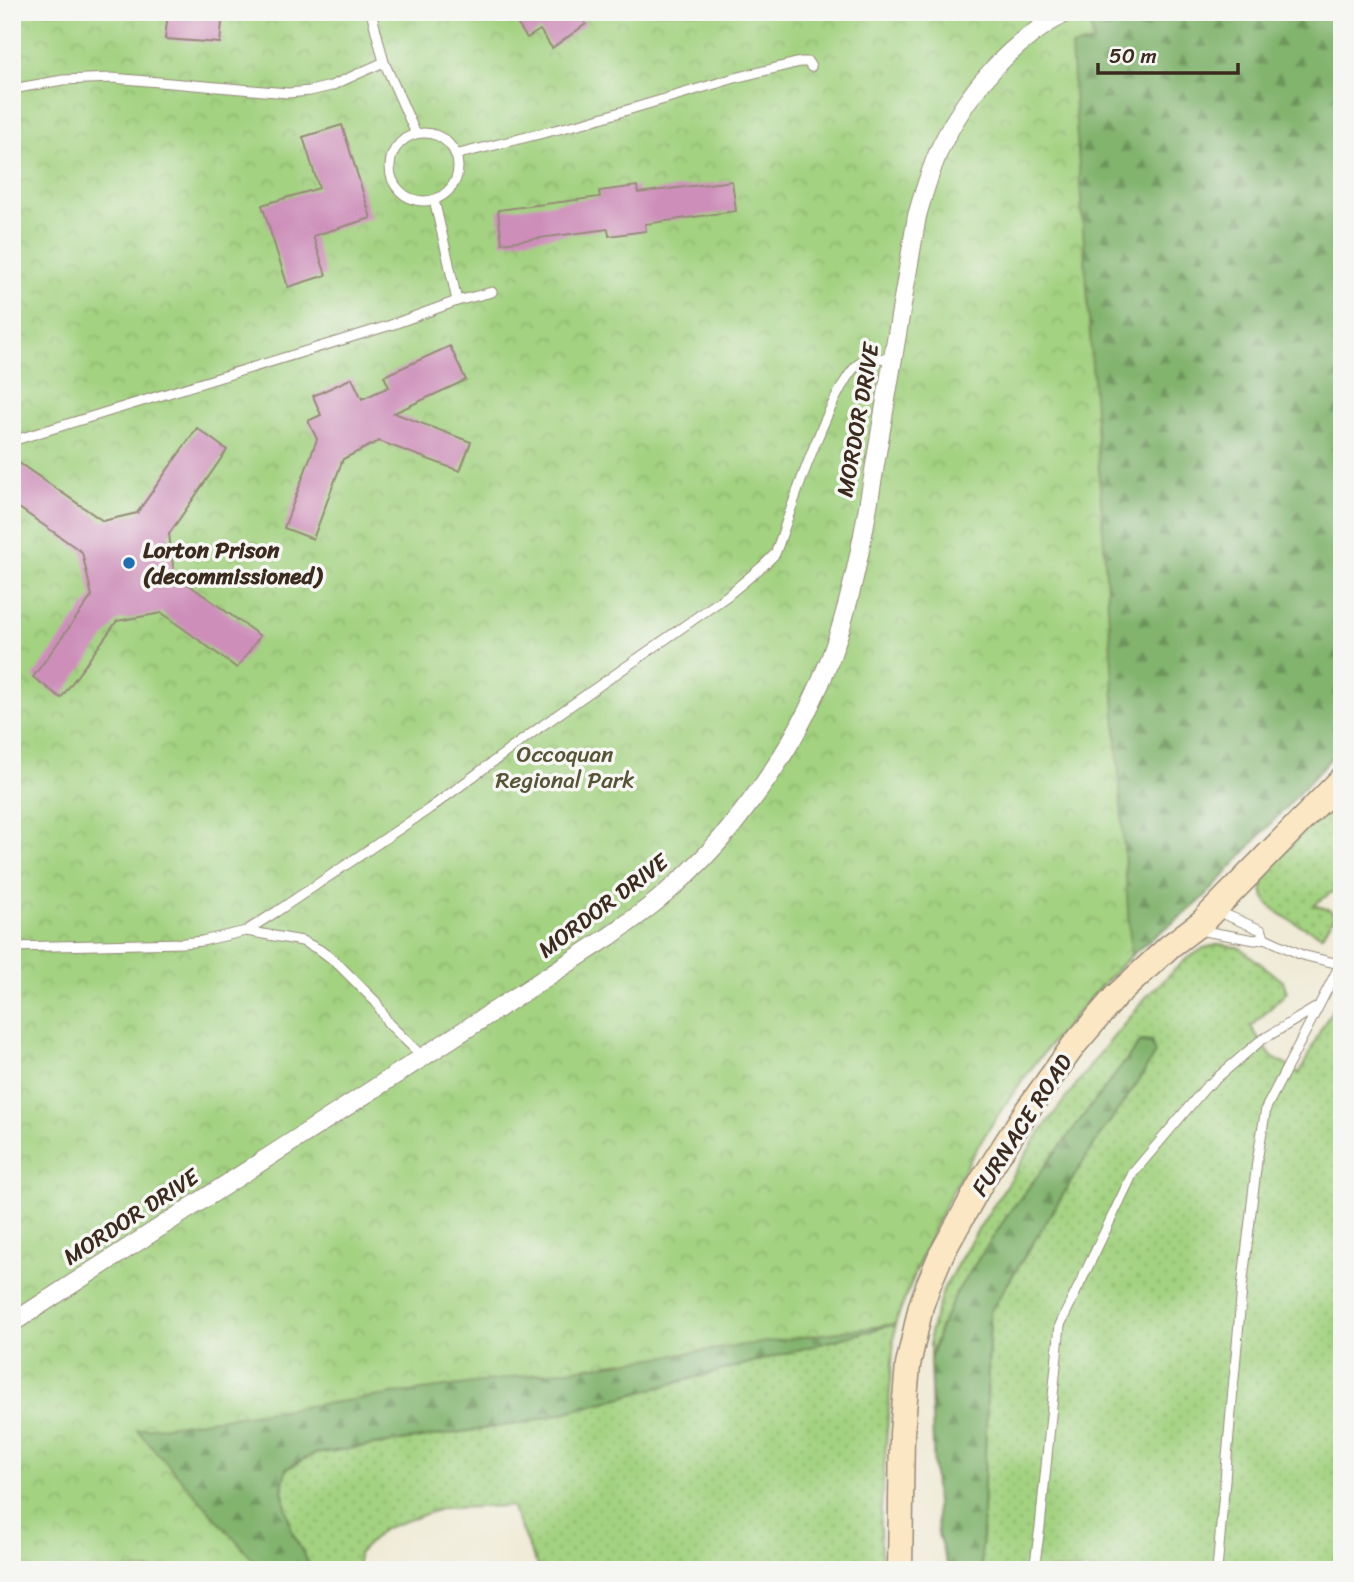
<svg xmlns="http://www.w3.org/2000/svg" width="1354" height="1582" font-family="Sriracha,sans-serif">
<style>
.grass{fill:url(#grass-dots);stroke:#6f7e4f;stroke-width:2}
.forest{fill:url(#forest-firs);stroke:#5e6f46;stroke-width:2}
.park{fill:url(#park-crowns);stroke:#6f7e4f;stroke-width:2}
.building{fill:#cd8fba}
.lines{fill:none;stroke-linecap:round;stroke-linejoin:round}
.lane-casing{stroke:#968a7a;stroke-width:11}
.street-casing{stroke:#968a7a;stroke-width:20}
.secondary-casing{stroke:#968a7a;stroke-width:27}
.lane{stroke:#fff;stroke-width:9}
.street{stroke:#fff;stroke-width:18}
.secondary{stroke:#fbe7c3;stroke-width:24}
.poi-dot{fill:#1f6fb2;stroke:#f6f6f2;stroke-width:2.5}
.labels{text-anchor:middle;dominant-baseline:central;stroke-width:7;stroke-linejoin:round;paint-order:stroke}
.street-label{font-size:23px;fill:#3b2a1e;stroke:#f6f6f2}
.poi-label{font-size:23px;font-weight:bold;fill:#3b2a1e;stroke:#f6f6f2;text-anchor:start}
.park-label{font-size:23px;fill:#555436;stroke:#f6f6f2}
</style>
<defs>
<pattern id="grass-dots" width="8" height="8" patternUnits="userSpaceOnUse" patternTransform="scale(1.75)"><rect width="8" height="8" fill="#a3d280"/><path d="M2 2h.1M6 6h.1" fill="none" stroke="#8db46e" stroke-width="1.8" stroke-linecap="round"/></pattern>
<pattern id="forest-firs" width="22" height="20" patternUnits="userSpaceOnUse" patternTransform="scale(1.75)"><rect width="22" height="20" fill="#82b46e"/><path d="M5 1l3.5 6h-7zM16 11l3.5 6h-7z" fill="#6c935a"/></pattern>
<pattern id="park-crowns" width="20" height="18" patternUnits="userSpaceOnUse" patternTransform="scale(1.75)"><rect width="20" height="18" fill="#a3d280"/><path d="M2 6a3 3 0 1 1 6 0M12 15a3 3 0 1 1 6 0" fill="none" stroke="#8db46e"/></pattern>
</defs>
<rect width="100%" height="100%" fill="#f6f6f2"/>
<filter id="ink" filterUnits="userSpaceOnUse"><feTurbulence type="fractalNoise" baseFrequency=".0143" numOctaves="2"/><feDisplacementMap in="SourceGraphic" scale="14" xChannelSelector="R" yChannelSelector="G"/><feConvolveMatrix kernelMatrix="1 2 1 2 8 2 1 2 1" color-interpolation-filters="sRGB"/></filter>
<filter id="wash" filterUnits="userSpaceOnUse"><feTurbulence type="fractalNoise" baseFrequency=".00686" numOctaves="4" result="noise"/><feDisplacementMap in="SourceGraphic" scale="28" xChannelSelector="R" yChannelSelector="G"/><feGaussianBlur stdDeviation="1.57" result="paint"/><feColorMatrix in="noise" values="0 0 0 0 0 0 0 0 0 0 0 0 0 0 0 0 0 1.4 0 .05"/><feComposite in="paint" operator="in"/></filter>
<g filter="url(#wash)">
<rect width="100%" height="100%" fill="#f0ebd7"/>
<path class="grass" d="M1342,794V885L1314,905L1331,910L1334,918L1322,935C1306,929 1268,912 1263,894C1260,884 1265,875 1270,867Z
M1221,944L1240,948L1283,981L1287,992L1251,1027L1272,1057L1300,1073L1320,1031L1342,992V1570H981L990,1312L1098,1138L1140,1079L1154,1053L1151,1042L1141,1041L1009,1213L940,1328L930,1360V1333L944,1288L969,1244L1038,1135L1097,1057L1147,996L1185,960L1204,948Z
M895,1324L880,1524L882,1570H541L533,1557L511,1506L443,1508L383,1529L358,1554V1570H312L292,1532L282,1490L286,1469L314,1454L529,1422Z"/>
<path class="forest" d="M1153,12H1342V746C1310,781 1278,816 1246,851C1230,868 1216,887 1199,902C1177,922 1150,937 1129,958C1052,1032 986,1120 939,1217C923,1252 909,1288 895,1324L529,1422L314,1454L286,1469L282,1490L292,1532L312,1570H12L1071,47L1090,25Z
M1141,1041L1151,1042L1155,1053L1140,1079L1098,1138L990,1312L981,1570H949L938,1534L934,1473L930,1360L940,1328L956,1293L1009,1213Z"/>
<path class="park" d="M12,12H1089L1090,25L1094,42L1071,47L1131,955C1053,1034 989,1115 940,1216C923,1251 909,1288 895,1324L137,1430L262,1570H12Z"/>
<g id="blocks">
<path class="building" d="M168,12H223L220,43L165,39Z
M509,12H578L586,24L552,48L540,30L527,38Z
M342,125L371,218L313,236L326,275L288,287L262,205L319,188L303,137Z
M732,181L736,211L645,224L646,231L609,236L608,229L502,243L498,210L600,197L599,191L637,186L638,193Z
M450,346L466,380L394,413L471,442L460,471L379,441L343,459L313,539L284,528L317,439L308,421L321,415L313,396L352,378L362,399L389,387L384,376Z
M197,428L227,450L169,534L174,574L260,636L237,668L162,613L117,621L61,698L33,677L92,596L82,552L12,503V473L19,463L103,521L137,513Z"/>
</g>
</g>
<g filter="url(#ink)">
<use href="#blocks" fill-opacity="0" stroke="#968a7a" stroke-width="2"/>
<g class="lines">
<defs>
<path id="lane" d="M371,12L384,62L416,134
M12,89L63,80L112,78L288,93L310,91L331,86L384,62
M390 167a34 34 0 1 1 68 0a34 34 0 1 1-68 0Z
M455,155L587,122L735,78L800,62H808L811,67
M434,200L448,259L457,301
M12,441L391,325L457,301L492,292
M1217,911L1261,930L1265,938
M1198,930L1255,940L1265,938L1302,955L1339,964
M246,931L302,941L320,950L336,962L376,1002L388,1023L423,1057
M12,947L184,943L202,941L246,931L276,912L429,809L543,725L727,596L764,565L775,554L778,546C790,513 836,368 866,359C873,357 885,359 893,359
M1034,1570L1040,1527L1060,1325L1133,1173L1205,1088L1260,1041L1317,1007
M1217,1570L1242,1288L1257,1161L1266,1108L1342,961"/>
<path id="street" d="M12,1323L610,936C629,922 648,909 665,894C696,868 724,838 748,805C794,746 830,674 848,602C862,549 870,494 879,441C892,366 905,291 917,216C924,191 931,167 942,144C969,89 1012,41 1067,12"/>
<path id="secondary" d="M900,1570L902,1433L908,1365L921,1306L928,1286L941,1255L982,1181L1028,1109L1074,1045L1116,996L1170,946L1202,922L1342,779"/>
</defs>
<use href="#lane" class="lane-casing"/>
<use href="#street" class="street-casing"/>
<use href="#secondary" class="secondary-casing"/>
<use href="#lane" class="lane"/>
<use href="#street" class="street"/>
<use href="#secondary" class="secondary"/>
</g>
</g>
<circle class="poi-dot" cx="129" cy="563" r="7"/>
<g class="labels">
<g class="street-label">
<text transform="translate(858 420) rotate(-80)">MORDOR DRIVE</text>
<text transform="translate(603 906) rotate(-37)">MORDOR DRIVE</text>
<text transform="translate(1022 1125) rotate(-57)">FURNACE ROAD</text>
<text transform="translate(131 1217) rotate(-33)">MORDOR DRIVE</text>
</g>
<g class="poi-label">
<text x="143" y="550">Lorton Prison<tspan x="143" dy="26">(decommissioned)</tspan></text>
</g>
<g class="park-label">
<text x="565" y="754">Occoquan<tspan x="565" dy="26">Regional Park</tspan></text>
</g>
</g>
<rect width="1354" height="1582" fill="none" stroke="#f6f6f2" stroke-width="42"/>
<path d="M1098 63v10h140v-10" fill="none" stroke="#3b2a1e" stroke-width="3.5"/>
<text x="1109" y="63" font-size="21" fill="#3b2a1e" stroke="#f6f6f2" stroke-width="5" paint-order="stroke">50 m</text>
</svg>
